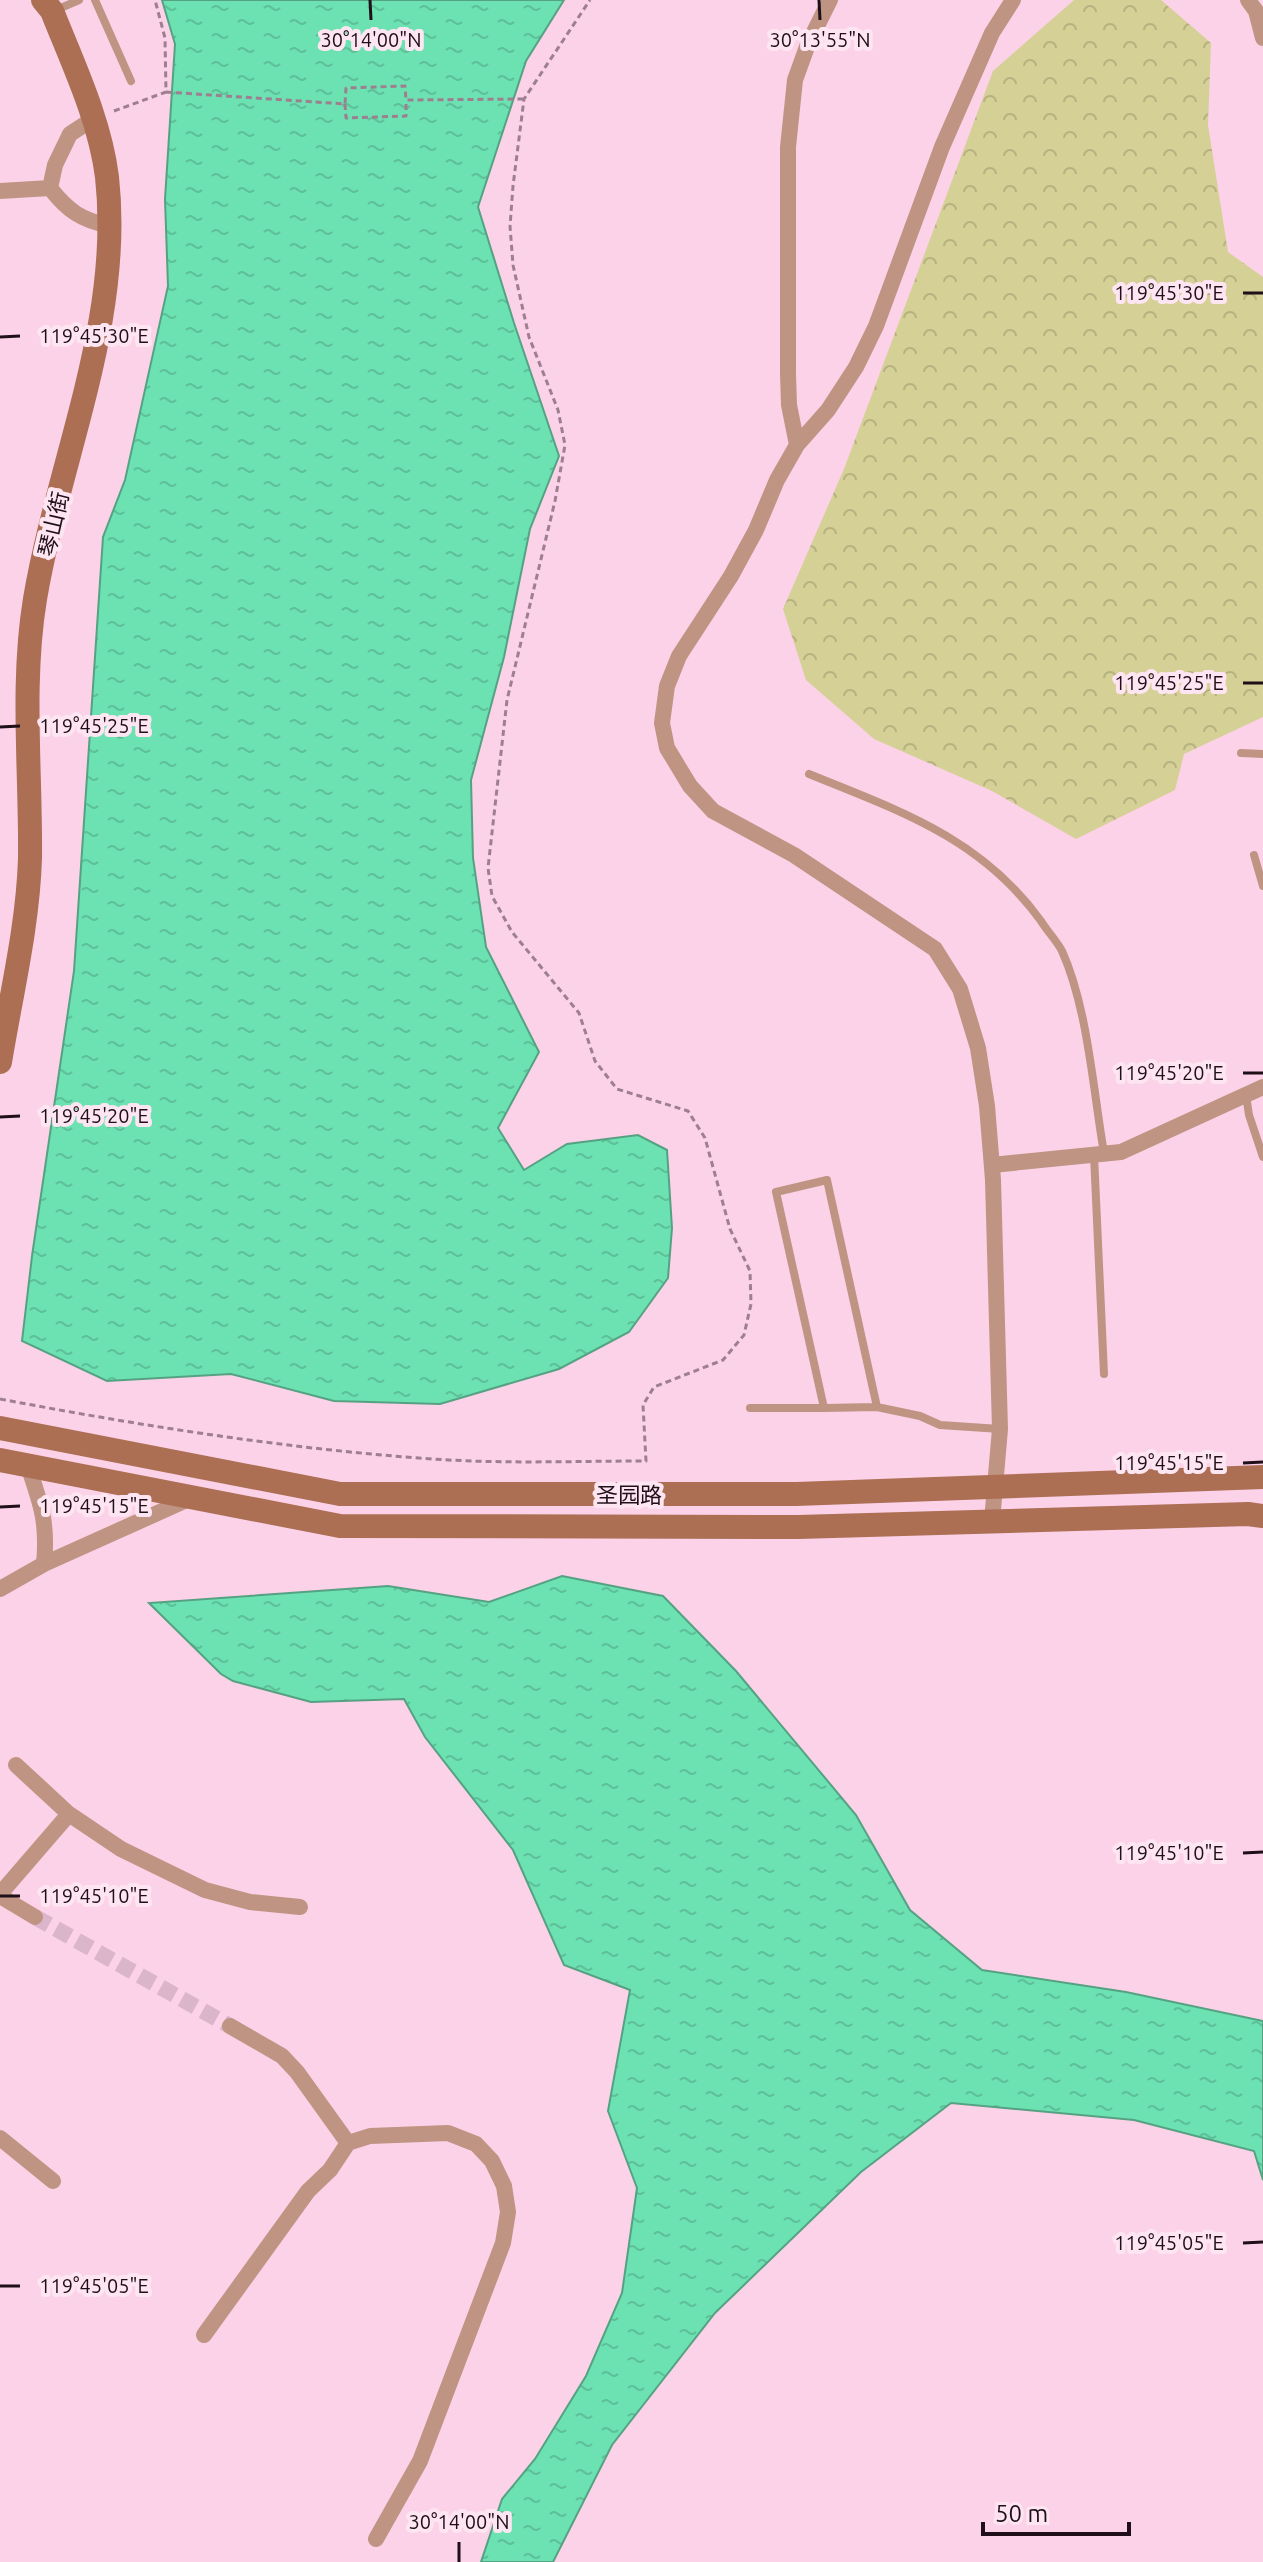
<svg xmlns="http://www.w3.org/2000/svg" width="1263" height="2562" font-family="Ubuntu,'Noto Sans SC',sans-serif">
<style>
.forest{fill:url(#forest-crowns)}
.water{fill:url(#water-ripples);stroke:#55a283;stroke-width:2}
.lines{fill:none;stroke-linecap:round;stroke-linejoin:round}
.street-tunnel{stroke:#dbb5ca;stroke-width:16;stroke-dasharray:16 8;stroke-linecap:butt}
.path{stroke:#9e7f90;stroke-width:3;stroke-dasharray:6 4;stroke-linecap:butt}
.lane{stroke:#bf9482;stroke-width:8}
.street{stroke:#bf9482;stroke-width:16}
.secondary{stroke:#ac6f54;stroke-width:24}
.ticks{fill:none;stroke:#1e0f18;stroke-width:3}
.labels{text-anchor:middle;dominant-baseline:central;stroke-width:8;stroke-linejoin:round;paint-order:stroke}
.street-label{font-size:22px;fill:#1e0f18;stroke:#fee5f2}
.ticks-label{font-size:20px;text-anchor:middle;fill:#1e0f18;stroke:#fee5f2;stroke-width:8;stroke-linejoin:round;paint-order:stroke}
</style>
<defs>
<pattern id="forest-crowns" width="20" height="18" patternUnits="userSpaceOnUse" patternTransform="scale(2)"><rect width="20" height="18" fill="#d5d095"/><path d="M2 6a3 3 0 1 1 6 0M12 15a3 3 0 1 1 6 0" fill="none" stroke="#b6b180"/></pattern>
<pattern id="water-ripples" width="26" height="14" patternUnits="userSpaceOnUse" patternTransform="scale(2)"><rect width="26" height="14" fill="#6ce1b1"/><path d="M2 4q2-2 4 0t4 0M15 11q2-2 4 0t4 0" fill="none" stroke="#5dc098"/></pattern>
</defs>
<rect width="100%" height="100%" fill="#fcd2e9"/>
<path class="forest" d="M1074,0H1161L1211,43L1208,125L1228,252L1263,277V717L1184,754L1175,790L1076,839L992,791L874,739L806,680L783,609L844,469L993,71Z"/>
<path class="water" d="M162,0H564L526,61L478,207L514,323L559,456L530,529L504,657L471,780L473,858L486,947L539,1052L498,1128L524,1170L567,1144L638,1135L667,1150L672,1228L668,1278L629,1332L559,1369L440,1404L334,1401L231,1374L107,1381L22,1341L32,1256L74,971L103,537L125,480L168,286L165,199L175,44Z
M562,1576L663,1596L736,1671L856,1815L910,1910L982,1970L1126,1992L1263,2021V2180L1254,2151L1134,2120L951,2103L861,2172L715,2313L612,2445L553,2562H481L502,2499L535,2459L586,2376L622,2293L637,2188L608,2111L630,1990L564,1965L513,1850L425,1737L404,1699L311,1702L233,1681L221,1674L149,1603L388,1586L489,1602Z"/>
<g class="lines">
<path class="street-tunnel" d="M35,1917L230,2026"/>
<path class="path" d="M166,92L345,104L346,88L405,86L406,100L524,99
M345,104L346,118L406,116V100
M114,111L166,92L165,38L155,0
M0,1399C143,1426 287,1449 433,1459C503,1464 575,1461 646,1461L643,1405L654,1387L723,1360L744,1335L751,1304L750,1271L730,1229L705,1138L688,1111L617,1089L595,1061L579,1013L512,932L492,896L488,868L507,700L555,501L565,445L558,410L529,337L513,265L510,226L513,186L524,99L590,0"/>
<path class="lane" d="M95,0L131,81
M56,10L79,0
M1241,753L1263,754
M809,774C900,811 981,838 1041,921C1047,931 1057,941 1062,951C1088,1009 1093,1090 1104,1153
M1254,855L1263,886
M1246,1095L1249,1115L1263,1157
M1094,1155L1104,1374
M877,1407L824,1408L776,1192L827,1180L877,1407L920,1416L940,1425L1000,1429
M750,1408H824"/>
<path class="street" d="M1248,0L1256,11L1263,38
M93,119L70,134L55,165L50,188C68,211 81,220 110,226
M0,191L50,188
M797,445L789,405L788,374V147L795,80L808,44L830,0
M992,1165L1121,1152L1263,1087
M28,1466C41,1504 48,1523 44,1564
M992,1521L1000,1429L993,1180L987,1106L978,1048L960,989L935,949L794,855L713,811L690,786L667,748L662,723L667,686L679,656L731,576L756,530L777,480L797,445L828,410L856,367L876,326L942,147L992,33L1013,0
M0,1589L44,1564L191,1498
M16,1765L69,1814L121,1849L205,1890L250,1902L300,1907
M0,1894L69,1814
M0,1896L35,1917
M230,2026L282,2056L297,2072L348,2143
M0,2138L53,2181
M204,2335L308,2191L330,2170L348,2143L370,2136L448,2133L476,2144L492,2161L504,2186L508,2212L503,2243L420,2461L376,2539"/>
<path class="secondary" d="M0,1062C11,995 28,926 30,858C31,772 21,684 35,599C59,458 123,322 107,177C100,120 73,64 52,11L43,0
M0,1428L340,1494H796L1263,1477
M0,1460L340,1526L798,1527L1248,1514L1263,1516"/>
</g>
<path class="ticks" d="M370,0L371,20M819,0L820,20M1243,293H1263M0,337L20,336M1243,683H1263M0,727L20,726M1243,1073H1263M0,1117L20,1116M1243,1463L1263,1462M0,1507L20,1506M1243,1853L1263,1852M0,1896H20M1243,2243L1263,2242M0,2286H20M459,2542V2562"/>
<g class="labels">
<g class="street-label">
<text transform="translate(53 524) rotate(-77)">琴山街</text>
<text x="629" y="1494">圣园路</text>
</g>
</g>
<g class="ticks-label">
<text x="371" y="47">30°14'00"N</text>
<text x="820" y="47">30°13'55"N</text>
<text x="1169" y="300">119°45'30"E</text>
<text x="94" y="343">119°45'30"E</text>
<text x="1169" y="690">119°45'25"E</text>
<text x="94" y="733">119°45'25"E</text>
<text x="1169" y="1080">119°45'20"E</text>
<text x="94" y="1123">119°45'20"E</text>
<text x="1169" y="1470">119°45'15"E</text>
<text x="94" y="1513">119°45'15"E</text>
<text x="1169" y="1860">119°45'10"E</text>
<text x="94" y="1903">119°45'10"E</text>
<text x="1169" y="2250">119°45'05"E</text>
<text x="94" y="2293">119°45'05"E</text>
<text x="459" y="2529">30°14'00"N</text>
</g>
<path d="M983 2522v12h146v-12" fill="none" stroke="#1e0f18" stroke-width="4"/>
<text x="995" y="2522" font-size="24" fill="#1e0f18" stroke="#fee5f2" stroke-width="6" paint-order="stroke">50 m</text>
</svg>
